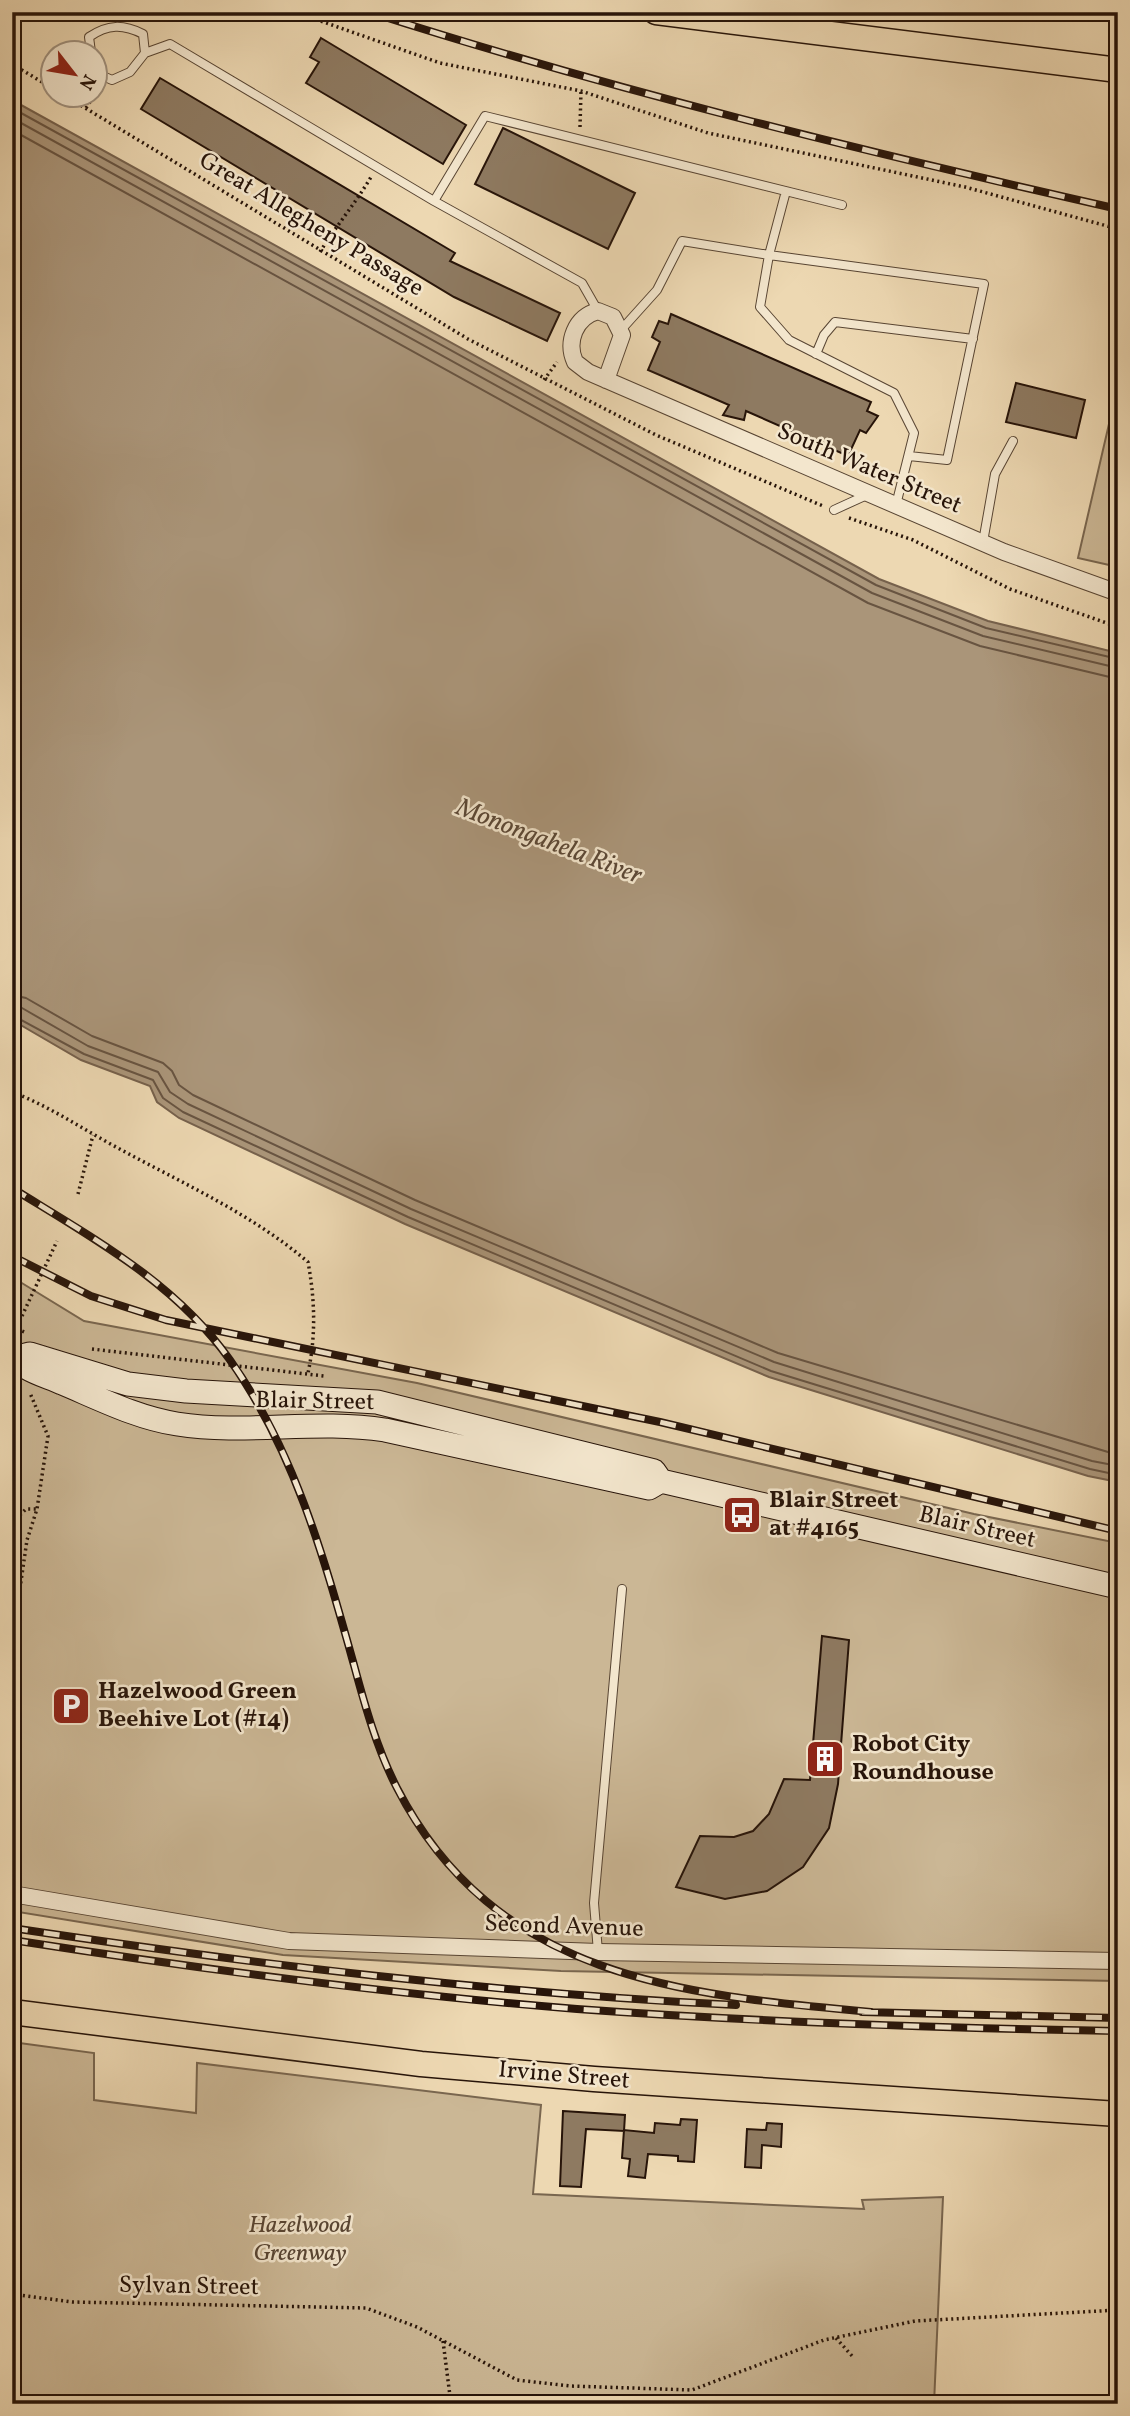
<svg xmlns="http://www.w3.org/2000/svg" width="1130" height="2416" font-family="Vollkorn,serif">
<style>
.green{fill:#cbb795;stroke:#79664f;stroke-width:2}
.water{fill:#aa9579;stroke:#76614c;stroke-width:2}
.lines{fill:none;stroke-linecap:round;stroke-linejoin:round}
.shore{stroke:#685441;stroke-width:2}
.building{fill:#8e7a61;stroke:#271409;stroke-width:2}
.lane-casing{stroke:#584533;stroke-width:10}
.street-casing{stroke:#584533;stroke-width:18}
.secondary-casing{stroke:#271409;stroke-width:25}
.primary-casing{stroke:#271409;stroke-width:27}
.path{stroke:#271409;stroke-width:3.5;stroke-dasharray:2 3.5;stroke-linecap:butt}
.lane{stroke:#f3e6cd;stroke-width:8}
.street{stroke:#f3e6cd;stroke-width:16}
.secondary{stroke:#f3e6cd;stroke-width:23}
.primary{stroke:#edd8b2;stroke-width:24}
.rail-casing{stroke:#271409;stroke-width:8}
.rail{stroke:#f3e6cd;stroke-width:5;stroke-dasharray:16;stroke-linecap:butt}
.labels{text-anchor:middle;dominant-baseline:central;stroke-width:5;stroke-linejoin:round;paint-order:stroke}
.street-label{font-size:24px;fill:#271409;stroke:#f3e6cd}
.poi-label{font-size:24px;font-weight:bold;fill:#271409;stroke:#f3e6cd;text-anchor:start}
.park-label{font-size:24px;font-style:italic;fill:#584533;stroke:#f3e6cd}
.water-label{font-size:26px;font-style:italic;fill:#5b4836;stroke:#f3e6cd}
</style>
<rect width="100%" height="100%" fill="#edd8b2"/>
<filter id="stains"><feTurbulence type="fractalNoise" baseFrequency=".00286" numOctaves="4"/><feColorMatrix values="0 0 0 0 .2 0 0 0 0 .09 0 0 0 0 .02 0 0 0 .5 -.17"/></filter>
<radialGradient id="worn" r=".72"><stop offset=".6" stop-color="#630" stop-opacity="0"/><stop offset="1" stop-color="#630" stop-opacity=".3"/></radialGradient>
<path class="green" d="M1118,385V567L1078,558Z
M12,1277L84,1321L417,1383L974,1514L1118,1543V1981L561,1971L283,1955L12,1911Z
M12,2042L94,2053V2100L196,2113L197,2063L541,2105L533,2194L864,2209L862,2200L943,2197L934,2404H12Z"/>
<path class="water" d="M12,100L879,579L988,621L1118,653V1482L1088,1476L769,1377L405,1224L179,1118L157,1102L150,1086L81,1060L12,1020Z"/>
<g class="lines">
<path class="shore" d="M12,108L876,585L986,628L1118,659
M12,118L872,593L983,636L1118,668
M12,130L868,603L980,646L1118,679
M12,995L26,998L92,1036L163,1063L172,1071L179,1085L193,1095L415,1200L778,1353L1118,1455
M12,1006L22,1008L88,1046L158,1072L170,1092L188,1104L411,1209L774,1362L1092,1461L1118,1466
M12,1015L84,1054L153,1080L163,1098L183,1112L408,1217L771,1371L1090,1469L1118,1475"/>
</g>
<path class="building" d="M321,38L466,125L443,164L306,83L319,62L310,57Z
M160,78L455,253L450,261L560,313L547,341L454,297L141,109Z
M503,128L635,193L608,249L475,184Z
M671,314L871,402L867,411L878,416L866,433L860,430L848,456L746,411L744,420L723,415L729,405L648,370L660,342L652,337L659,321L668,324Z
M1016,383L1085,400L1076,438L1006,422Z
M822,1636L849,1640L838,1784L829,1828L803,1867L767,1891L725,1899L676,1887L700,1836L734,1837L753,1831L769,1814L784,1779L810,1780Z
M563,2111L625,2115L624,2131L586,2129L581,2187L560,2186Z
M681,2119L697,2120L694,2162L678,2161V2156L648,2154L645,2178L628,2176L630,2159L622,2158L624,2130L654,2133L655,2123L680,2125Z
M767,2123L782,2124L781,2147L762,2145L761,2168L745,2167L747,2129L766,2130Z"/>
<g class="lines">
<defs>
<path id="lane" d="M91,52L89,37C108,24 123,24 143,34L145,53
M94,72L112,80L130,72L145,53L170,44L434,201L582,283L598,311
M786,191L769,255L984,284L947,460L909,456
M434,201L485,116L842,205
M621,330L657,290L682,241L769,255L760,307L789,340L894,393L914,433L896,505
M816,354L824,335L835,322L973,339
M834,510L869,494
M983,542L995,474L1013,441
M598,1952L594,1903L622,1589"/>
<path id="street" d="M606,380L622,335L613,317L598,311C575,317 566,342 575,362L588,372L1004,552L1118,593
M12,1894L289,1941L598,1952L1118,1961"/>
<path id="secondary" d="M12,1354C20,1357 21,1364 27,1368C37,1374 51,1378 62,1383C98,1398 137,1418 177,1424C246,1435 316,1419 385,1430L649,1488L661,1481L1118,1587
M18,1357L30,1354L128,1384L186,1391L377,1402L654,1471L661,1481"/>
<path id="primary" d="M656,12L1118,70
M12,2012L421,2064L594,2079L1118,2114"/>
</defs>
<use href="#lane" class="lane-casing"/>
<use href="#street" class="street-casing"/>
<use href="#secondary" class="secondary-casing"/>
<use href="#primary" class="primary-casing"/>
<path class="path" d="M295,12L440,63L581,91L708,133L965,187L1118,229
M12,64L52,88
M62,94L468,339L656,435L823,506
M86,108L99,88
M580,127L581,91
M320,252C336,226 355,204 371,177
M544,380L557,362
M849,518L913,540L1010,589L1118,627
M12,1092C49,1106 81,1128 116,1147C180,1182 252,1214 308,1262C315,1300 316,1336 308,1373
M78,1194L93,1135
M12,1327L27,1333
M15,1331L57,1241
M92,1349L324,1376
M12,1523L26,1509H37
M12,1643L27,1540L37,1509L48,1436L30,1393
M12,2294L72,2302L366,2308L417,2327L517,2380L570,2386L692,2390L824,2340L915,2321L1118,2310
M836,2338L853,2357
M443,2341L451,2404"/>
<use href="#lane" class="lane"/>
<use href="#street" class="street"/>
<use href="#secondary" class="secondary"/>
<use href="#primary" class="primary"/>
<defs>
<path id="rail" d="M369,12C616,91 866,152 1118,209
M12,1188C91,1237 175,1282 230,1360C295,1452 324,1558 354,1665C365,1706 377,1749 397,1788C495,1978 681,1995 871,2012
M12,1256L91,1296L166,1320L660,1422L1118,1531
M12,1928C253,1964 493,1993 736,2005
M12,1940C200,1969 388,1994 577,2009C757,2022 937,2028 1118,2031
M862,2012L1118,2018"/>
</defs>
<use href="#rail" class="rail-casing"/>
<use href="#rail" class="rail"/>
</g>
<defs>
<symbol id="bus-square" viewBox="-11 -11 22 22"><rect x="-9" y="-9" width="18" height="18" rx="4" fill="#8f2418" stroke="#f3e6cd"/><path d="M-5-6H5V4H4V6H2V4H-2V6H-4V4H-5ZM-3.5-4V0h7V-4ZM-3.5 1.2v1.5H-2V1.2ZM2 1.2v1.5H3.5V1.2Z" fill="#fff"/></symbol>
<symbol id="parking-square" viewBox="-11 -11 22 22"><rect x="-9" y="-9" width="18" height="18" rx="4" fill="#8f2418" stroke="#f3e6cd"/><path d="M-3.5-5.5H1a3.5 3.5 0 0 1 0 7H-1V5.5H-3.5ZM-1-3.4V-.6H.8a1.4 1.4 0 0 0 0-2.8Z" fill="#fff"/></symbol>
<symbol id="building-square" viewBox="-11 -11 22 22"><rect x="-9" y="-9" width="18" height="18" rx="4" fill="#8f2418" stroke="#f3e6cd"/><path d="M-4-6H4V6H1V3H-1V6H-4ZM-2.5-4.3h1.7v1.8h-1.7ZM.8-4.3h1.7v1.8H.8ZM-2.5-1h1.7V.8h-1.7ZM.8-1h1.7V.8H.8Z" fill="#fff"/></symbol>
</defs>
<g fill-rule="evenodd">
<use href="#bus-square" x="720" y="1493" width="44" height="44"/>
<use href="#parking-square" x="49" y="1684" width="44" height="44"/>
<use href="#building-square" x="803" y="1737" width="44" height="44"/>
</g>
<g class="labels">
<g class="street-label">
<text transform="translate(311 225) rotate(31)">Great Allegheny Passage</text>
<text transform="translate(869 469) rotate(23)">South Water Street</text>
<text transform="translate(315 1402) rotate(1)">Blair Street</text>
<text transform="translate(977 1528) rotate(13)">Blair Street</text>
<text transform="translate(564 1927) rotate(2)">Second Avenue</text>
<text transform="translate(564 2076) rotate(5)">Irvine Street</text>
<text transform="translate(189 2287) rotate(1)">Sylvan Street</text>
</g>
<g class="poi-label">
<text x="769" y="1501">Blair Street<tspan x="769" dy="28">at #4165</tspan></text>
<text x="98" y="1692">Hazelwood Green<tspan x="98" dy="28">Beehive Lot (#14)</tspan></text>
<text x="852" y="1745">Robot City<tspan x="852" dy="28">Roundhouse</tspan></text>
</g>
<g class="park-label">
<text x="300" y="2226">Hazelwood<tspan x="300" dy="28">Greenway</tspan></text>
</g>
<g class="water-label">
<text transform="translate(549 842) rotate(21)">Monongahela River</text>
</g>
</g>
<rect width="1130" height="2416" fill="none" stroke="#edd8b2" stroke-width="42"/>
<rect x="14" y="14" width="1102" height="2388" fill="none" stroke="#271409" stroke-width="3.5"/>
<rect x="21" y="21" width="1088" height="2374" fill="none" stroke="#271409" stroke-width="2"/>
<g transform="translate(74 74) rotate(121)"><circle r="33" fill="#f3e6cd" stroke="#a1927f" stroke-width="2"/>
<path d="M0-5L12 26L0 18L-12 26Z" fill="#8f2418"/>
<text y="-10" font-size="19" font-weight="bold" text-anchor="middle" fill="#271409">N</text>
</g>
<rect width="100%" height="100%" filter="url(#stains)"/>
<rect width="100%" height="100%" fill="url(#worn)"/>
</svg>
